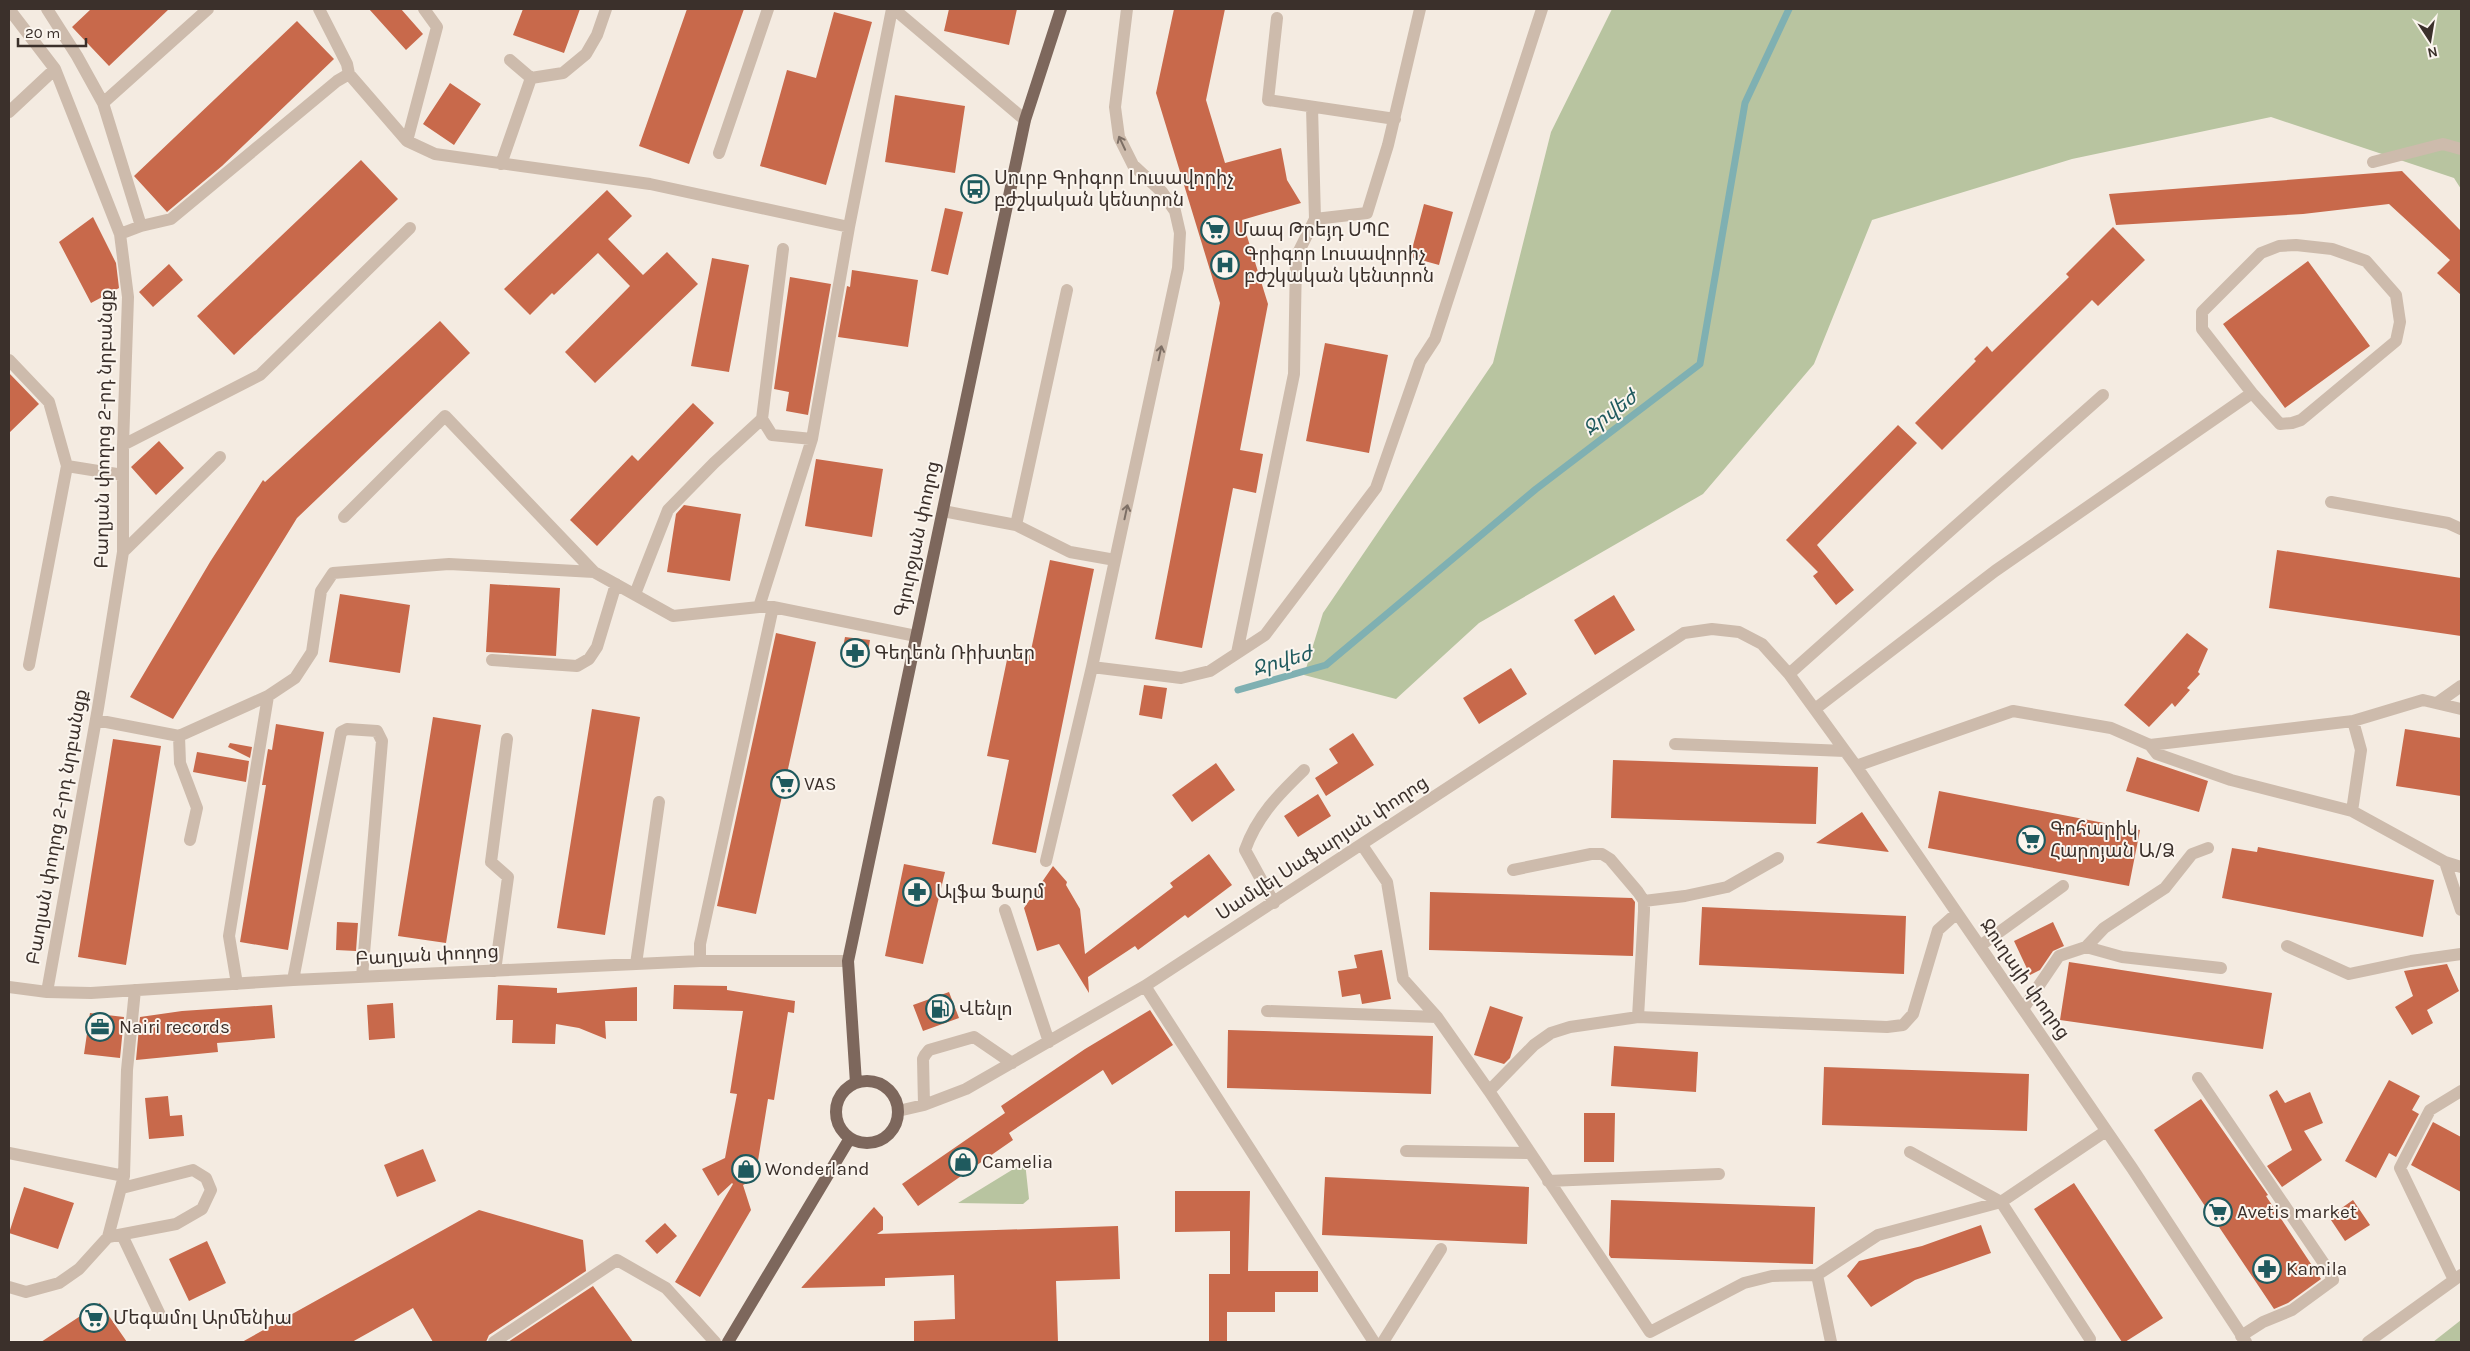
<svg xmlns="http://www.w3.org/2000/svg" width="2470" height="1351" font-family="Karla,'Noto Sans Armenian',sans-serif">
<style>
.green{fill:#b8c4a0}
.lines{fill:none;stroke-linecap:round;stroke-linejoin:round}
.stream{stroke:#7fb0b2;stroke-width:7}
.building{fill:#c8694b}
.minor{stroke:#cdbbac;stroke-width:12}
.major{stroke:#7d675c;stroke-width:12}
.oneway{stroke:#7d6f65}
.labels{text-anchor:middle;dominant-baseline:central;stroke-width:4;stroke-linejoin:round;paint-order:stroke}
.poi-label{font-size:19px;fill:#3b302b;stroke:#fbf5ee;text-anchor:start}
.street-label{font-size:19px;fill:#3b302b;stroke:#fbf5ee}
.water-label{font-size:20px;font-style:italic;fill:#1f5a5e;stroke:#fbf5ee}
</style>
<rect width="100%" height="100%" fill="#f4ebe1"/>
<path class="green" d="M1612,9H2461V189L2454,178L2271,117L2072,159L1872,220L1814,364L1703,494L1479,623L1396,699L1304,675L1323,613L1493,363L1551,132Z
M1025,1162L1029,1199L1023,1204L958,1203Z
M2461,1320V1342H2433Z"/>
<g class="lines">
<path class="stream" d="M1238,690L1326,665L1536,489L1700,364L1745,103L1789,9"/>
</g>
<path class="building" d="M91,9H169L109,66L72,27Z
M369,9H401L423,34L406,50Z
M523,9H580L564,53L513,35Z
M687,9H744L689,164L639,146Z
M949,9H1017L1009,45L944,31Z
M1174,9H1225L1206,100L1225,163L1281,148L1287,180L1301,203L1242,220L1268,304L1240,450L1263,454L1256,493L1233,488L1202,648L1155,639L1220,303L1156,93Z
M834,12L872,22L826,185L760,166L787,70L816,78Z
M297,21L334,59L222,166L167,212L134,176Z
M450,83L481,104L454,145L423,124Z
M895,95L965,106L955,173L885,162Z
M361,160L398,199L234,355L197,316Z
M2402,171L2461,231V295L2437,273L2450,260L2389,204L2303,214L2116,225L2109,194Z
M607,190L632,216L608,239L643,275L667,252L698,284L595,383L565,352L630,286L598,253L554,295L552,293L530,315L504,289Z
M1424,204L1453,212L1439,265L1410,257Z
M945,208L963,212L948,275L931,271Z
M93,217L116,263L119,288L91,303L59,242Z
M2113,227L2145,260L2098,306L2092,300L1942,450L1915,423L1976,361L1974,359L1987,346L1992,352L2069,277L2066,274Z
M712,258L749,265L729,372L691,366Z
M2308,261L2370,346L2285,408L2223,324Z
M169,264L183,280L153,307L139,292Z
M852,270L918,280L908,347L838,337L847,286L850,287Z
M790,277L831,284L808,415L786,411L789,392L774,389Z
M440,321L470,353L297,518L173,719L130,697L210,562L263,480L265,482Z
M1325,343L1388,355L1369,453L1306,441Z
M9,373L39,404L9,433Z
M693,403L714,423L597,546L570,520L632,455L638,461Z
M1898,425L1917,443L1817,545L1854,590L1836,605L1813,576L1818,572L1786,540Z
M159,441L184,468L156,495L131,467Z
M816,459L883,469L872,537L805,526Z
M684,505L741,514L730,581L667,572L676,514Z
M2277,550L2461,578V636L2269,608Z
M1050,560L1094,569L1036,853L992,844L1009,760L987,756L1009,650L1030,655Z
M490,584L560,588L556,656L486,652Z
M340,594L410,605L400,673L329,662Z
M1614,595L1635,630L1595,655L1574,620Z
M776,633L816,642L756,914L717,906Z
M2187,633L2208,649L2198,672L2200,674L2187,688L2190,690L2175,707L2172,703L2149,727L2124,705Z
M845,637L870,640L866,663L841,658Z
M1511,668L1527,694L1479,724L1463,698Z
M1144,685L1167,688L1162,719L1139,715Z
M592,709L640,717L605,935L557,928Z
M433,717L481,725L446,943L398,936Z
M276,724L324,732L288,950L240,942L266,785H262L268,749L272,750Z
M2405,729L2461,738V796L2396,786Z
M1353,733L1374,765L1326,796L1315,778L1338,763L1329,749Z
M113,739L161,746L126,965L78,957Z
M230,743L252,747L250,758L228,747Z
M197,752L249,761L246,782L193,772Z
M2137,757L2208,781L2199,812L2126,791Z
M1613,760L1818,767L1816,824L1611,818Z
M1216,763L1235,790L1192,822L1172,795Z
M1939,791L2140,830L2129,886L1928,848Z
M1318,794L1331,816L1298,837L1284,816Z
M1862,812L1889,852L1816,843Z
M2258,847L2434,880L2423,937L2222,898L2232,848L2257,852Z
M1209,854L1232,885L1188,918L1185,915L1138,950L1135,946L1088,977L1089,993L1059,944L1037,951L1024,908L1053,866L1067,882L1066,885L1080,909L1085,954L1173,887L1170,883Z
M904,864L945,872L923,964L885,956Z
M1430,892L1632,898L1635,902L1633,956L1429,950Z
M1702,907L1906,916L1904,974L1699,965Z
M337,922L358,923L356,951L336,950Z
M2053,922L2064,946L2053,951L2040,970L2030,975L2014,941Z
M1382,950L1391,999L1362,1004L1360,994L1342,997L1338,971L1357,968L1354,955Z
M2069,962L2272,993L2263,1049L2060,1020Z
M2447,964L2459,991L2427,1010L2433,1023L2412,1035L2395,1007L2413,996L2404,971Z
M498,985L557,988V993L637,987V1021H605L606,1039L579,1028L556,1024L555,1044L512,1043L513,1020H496Z
M674,985L727,986V990L795,1001L794,1013L788,1012L774,1100L768,1099L755,1179L743,1185L751,1210L700,1297L675,1282L733,1184L732,1183L718,1196L702,1169L725,1158L737,1094L730,1093L743,1011L673,1009Z
M949,992L959,1018L923,1031L913,1005Z
M393,1003L395,1038L369,1040L367,1005Z
M272,1005L275,1038L217,1043L218,1052L136,1060L140,1017L182,1011Z
M1490,1006L1523,1017L1510,1058L1504,1064L1474,1055Z
M1150,1010L1173,1045L1112,1085L1103,1070L1009,1133L1013,1140L918,1206L902,1184L1005,1113L1001,1106L1085,1049Z
M90,1013L124,1017L120,1058L84,1054Z
M1228,1030L1433,1036L1431,1094L1227,1088Z
M1614,1046L1698,1052L1696,1092L1611,1086Z
M1824,1067L2029,1074L2027,1131L1822,1125Z
M2389,1080L2420,1096L2412,1110L2419,1114L2396,1157L2389,1153L2376,1178L2345,1161Z
M2277,1090L2285,1103L2310,1092L2323,1123L2304,1131L2322,1160L2282,1187L2267,1166L2292,1150L2269,1095Z
M168,1096L170,1116L182,1115L184,1136L149,1139L145,1098Z
M2201,1099L2268,1195L2266,1196L2321,1279L2288,1303L2274,1309L2154,1130Z
M1584,1113H1615L1614,1162H1584Z
M2433,1122L2461,1137V1192L2411,1165Z
M423,1149L436,1181L397,1197L384,1165Z
M1325,1177L1529,1187L1527,1244L1322,1235Z
M2074,1183L2163,1318L2125,1342H2122L2034,1209Z
M24,1187L74,1203L58,1249L9,1233Z
M1175,1191H1250L1248,1271H1318V1292H1275V1312H1227V1342H1209V1274H1230V1231L1175,1232Z
M1611,1200L1815,1207L1813,1264L1611,1258L1609,1255Z
M2353,1200L2370,1225L2345,1241L2329,1217Z
M874,1207L883,1217V1230L877,1234L1118,1226L1120,1279L1056,1281L1058,1342H914V1321L955,1319L954,1275L885,1278V1286L801,1288Z
M479,1210L583,1240L586,1271L489,1335L486,1342H433L413,1308L352,1342H242Z
M665,1223L677,1236L657,1254L645,1241Z
M1981,1225L1991,1253L1915,1280L1871,1307L1847,1276L1859,1261L1922,1246Z
M207,1241L226,1283L189,1301L169,1259Z
M593,1286L633,1342H508Z
M100,1303L127,1342H41Z"/>
<g class="lines">
<path class="minor" d="M9,9L55,69L120,234L128,297L123,445V552L98,708L47,992
M47,9L77,56L103,103L141,226
M319,9L347,64L349,74L407,141L435,154L650,184L849,227
M894,9L1025,120
M1277,18L1268,100L1395,119
M531,78L563,73L586,54L597,35L606,9
M103,103L208,9
M1312,107L1315,219
M9,112L55,69
M407,141L437,27L424,9
M719,153L768,9
M2373,162L2443,144L2461,149
M501,164L531,78L510,60
M120,234L141,226L171,219L337,81L349,74
M2296,245L2332,249L2366,261L2396,295L2400,322L2396,341L2301,420L2292,423L2280,424L2252,393L2202,329V312L2261,253L2279,246Z
M783,249L762,419L772,435L812,439
M9,360L49,402L67,466L123,475
M123,445L260,375L410,228
M2331,502L2448,523L2461,529
M943,511L1016,525L1070,552L1115,560
M344,517L445,416L594,572L673,616L759,607H773L916,636
M1016,525L1067,290
M123,552L220,457
M635,594L668,510L714,463L762,419
M759,607L812,439L849,227L892,9
M1237,653L1294,374L1296,257L1315,219L1367,213L1388,145L1420,9
M492,660L577,666L589,659L597,647L616,584
M29,665L67,466
M1092,667L1181,678L1210,671L1265,635L1376,488L1420,362L1435,339L1542,9
M1789,674L2103,395
M2437,703L2461,686
M1815,709L1995,571L2252,393
M96,720L179,736L268,696L295,678L312,652L321,591L333,573L449,564L594,572
M179,736L180,763L197,808L190,840
M1675,744L1845,751
M2150,745L2157,754L2231,780L2352,811L2445,862L2461,910
M1856,766L2013,711L2111,728L2150,745L2353,721L2423,700L2461,709
M2352,811L2361,750L2353,721
M1362,845L1387,882L1403,979L1437,1017L1489,1091L1650,1332L1744,1283L1772,1276L1817,1275L1878,1235L2001,1202L2106,1131
M1046,861L1092,667L1178,268L1180,233L1175,211L1162,192L1133,165L1119,137L1115,107L1127,9
M2445,862L2461,867
M1513,870L1591,854H1602L1610,859L1638,892L1644,901V911L1638,1017
M1644,901L1685,896L1727,887L1778,858
M1274,903L1245,850C1257,816 1279,794 1304,770
M1005,910L1049,1042
M1980,946L2063,886
M2287,946L2349,974L2411,961L2461,954
M2086,947L2104,928L2165,888L2192,854L2208,848
M700,961V944L773,607
M636,964L659,802
M495,971L508,877L491,862L507,739
M293,980L341,732L347,729L377,731L382,741L362,977
M237,984L229,936L268,696
M1145,986L1374,1342
M9,987L47,992L91,993L293,980L700,961H848
M2023,1009L2059,956L2086,947L2122,957L2221,968
M1267,1011L1437,1017
M2198,1078L2327,1268L2333,1280L2292,1310L2263,1322L2241,1336
M1489,1091L1534,1045L1551,1033L1570,1027L1638,1017L1887,1027L1903,1025L1913,1014L1938,930L1957,913
M924,1105L923,1059L925,1055L929,1050L974,1037L1012,1063
M898,1111L924,1105L966,1089L1145,986L1684,633L1712,629L1739,632L1762,644L1789,674L1856,766L2023,1009L2132,1168L2246,1342
M1406,1151L1530,1153
M1910,1152L2001,1202L2090,1339
M9,1153L124,1176
M1548,1181L1719,1174
M122,1235L162,1319
M108,1237L176,1224L202,1209L211,1190L206,1178L193,1170L122,1188
M1817,1275L1831,1342
M2454,1280L2400,1168L2430,1110L2461,1091
M9,1287L26,1292L59,1283L79,1269L108,1237L124,1176L127,1070L135,990
M494,1342L617,1260L666,1288L715,1342
M1383,1342L1441,1249
M2368,1342L2461,1275"/>
<path class="major" d="M836 1112a31 31 0 1 1 62 0a31 31 0 1 1-62 0Z
M856,1083L848,961L1025,120L1061,9
M728,1342L850,1138"/>
</g>
<defs><path id="oneway-shaft" d="M-6 0H5M1.5-3L5.5 0L1.5 3" fill="none" stroke-width="1.6" stroke-linecap="round" stroke-linejoin="round" transform="scale(1.25)"/></defs>
<g class="oneway">
<use href="#oneway-shaft" transform="translate(1122 143) rotate(-115)"/>
<use href="#oneway-shaft" transform="translate(1160 353) rotate(-78)"/>
<use href="#oneway-shaft" transform="translate(1126 512) rotate(-78)"/>
</g>
<defs>
<symbol id="bus-ring" viewBox="-11 -11 22 22"><circle r="9.5" fill="#fbf5ee" stroke="#1f5a5e" stroke-width="1.5"/><path d="M-5-6H5V4H4V6H2V4H-2V6H-4V4H-5ZM-3.5-4V0h7V-4ZM-3.5 1.2v1.5H-2V1.2ZM2 1.2v1.5H3.5V1.2Z" fill="#1f5a5e"/></symbol>
<symbol id="supermarket-ring" viewBox="-11 -11 22 22"><circle r="9.5" fill="#fbf5ee" stroke="#1f5a5e" stroke-width="1.5"/><path d="M-6-5.5h2.5l.6 2H6L4.5 2H-2.5L-4.4-4H-6ZM-1.5 3.2a1.3 1.3 0 1 0 .1 0ZM3 3.2a1.3 1.3 0 1 0 .1 0Z" fill="#1f5a5e"/></symbol>
<symbol id="hospital-ring" viewBox="-11 -11 22 22"><circle r="9.5" fill="#fbf5ee" stroke="#1f5a5e" stroke-width="1.5"/><path d="M-5-5h3v3.5h4V-5h3V5h-3V1.5h-4V5h-3Z" fill="#1f5a5e"/></symbol>
<symbol id="pharmacy-ring" viewBox="-11 -11 22 22"><circle r="9.5" fill="#fbf5ee" stroke="#1f5a5e" stroke-width="1.5"/><path d="M-2-6h4v4h4v4h-4v4h-4v-4h-4v-4h4Z" fill="#1f5a5e"/></symbol>
<symbol id="fuel-ring" viewBox="-11 -11 22 22"><circle r="9.5" fill="#fbf5ee" stroke="#1f5a5e" stroke-width="1.5"/><path d="M-5.5-6h7V0h2V4h1.3V-2.5L3-4.5l.8-.8L6-3V5H2.5V1h-1V6h-7ZM-4.2-4.7v3.2H.2V-4.7Z" fill="#1f5a5e"/></symbol>
<symbol id="office-ring" viewBox="-11 -11 22 22"><circle r="9.5" fill="#fbf5ee" stroke="#1f5a5e" stroke-width="1.5"/><path d="M-6-3h4V-5.5h4V-3h4V5H-6ZM-1-4.5V-3h2v-1.5ZM-6 0V1H6V0Z" fill="#1f5a5e"/></symbol>
<symbol id="shop-ring" viewBox="-11 -11 22 22"><circle r="9.5" fill="#fbf5ee" stroke="#1f5a5e" stroke-width="1.5"/><path d="M-5-2.5h2.3a2.7 3.5 0 0 1 5.4 0H5L5.5 6h-11ZM-1.5-2.5h3a1.5 2.3 0 0 0-3 0Z" fill="#1f5a5e"/></symbol>
</defs>
<g fill-rule="evenodd">
<use href="#bus-ring" x="959" y="173" width="32" height="32"/>
<use href="#supermarket-ring" x="1199" y="214" width="32" height="32"/>
<use href="#hospital-ring" x="1209" y="249" width="32" height="32"/>
<use href="#pharmacy-ring" x="839" y="637" width="32" height="32"/>
<use href="#supermarket-ring" x="769" y="768" width="32" height="32"/>
<use href="#supermarket-ring" x="2015" y="824" width="32" height="32"/>
<use href="#pharmacy-ring" x="901" y="876" width="32" height="32"/>
<use href="#fuel-ring" x="924" y="993" width="32" height="32"/>
<use href="#office-ring" x="84" y="1011" width="32" height="32"/>
<use href="#shop-ring" x="947" y="1146" width="32" height="32"/>
<use href="#shop-ring" x="730" y="1153" width="32" height="32"/>
<use href="#supermarket-ring" x="2202" y="1196" width="32" height="32"/>
<use href="#pharmacy-ring" x="2251" y="1253" width="32" height="32"/>
<use href="#supermarket-ring" x="78" y="1302" width="32" height="32"/>
</g>
<g class="labels">
<g class="poi-label">
<text x="994" y="178">Սուրբ Գրիգոր Լուսավորիչ<tspan x="994" dy="22">բժշկական կենտրոն</tspan></text>
<text x="1234" y="230">Մապ Թրեյդ ՍՊԸ</text>
<text x="1244" y="254">Գրիգոր Լուսավորիչ<tspan x="1244" dy="22">բժշկական կենտրոն</tspan></text>
<text x="874" y="653">Գեդեոն Ռիխտեր</text>
<text x="804" y="784">VAS</text>
<text x="2050" y="829">Գոհարիկ<tspan x="2050" dy="22">Հարոյան Ա/Ձ</tspan></text>
<text x="936" y="892">Ալֆա Ֆարմ</text>
<text x="959" y="1009">Վենլո</text>
<text x="119" y="1027">Nairi records</text>
<text x="982" y="1162">Camelia</text>
<text x="765" y="1169">Wonderland</text>
<text x="2237" y="1212">Avetis market</text>
<text x="2286" y="1269">Kamila</text>
<text x="113" y="1318">Մեգամոլ Արմենիա</text>
</g>
<g class="street-label">
<text transform="translate(104 429) rotate(-89)">Բաղյան փողոց 2-րդ նրբանցք</text>
<text transform="translate(917 539) rotate(-78)">Գյուրջյան փողոց</text>
<text transform="translate(57 827) rotate(-80)">Բաղյան փողոց 2-րդ նրբանցք</text>
<text transform="translate(1322 848) rotate(-33)">Սամվել Սաֆարյան փողոց</text>
<text transform="translate(427 955) rotate(-3)">Բաղյան փողոց</text>
<text transform="translate(2025 979) rotate(55)">Ջուղայի փողոց</text>
</g>
<g class="water-label">
<text transform="translate(1610 413) rotate(-37)">Ջրվեժ</text>
<text transform="translate(1282 661) rotate(-16)">Ջրվեժ</text>
</g>
</g>
<rect width="2470" height="1351" fill="none" stroke="#3b302b" stroke-width="20"/>
<g transform="translate(2430 40) rotate(168)" stroke="#fbf5ee" stroke-width="4" paint-order="stroke">
<path d="M0-4L9 19L0 12L-9 19Z" fill="#3b302b"/>
<text y="-8" font-size="14" font-weight="bold" text-anchor="middle" fill="#3b302b">N</text>
</g>
<path d="M18 38v8h68v-8" fill="none" stroke="#3b302b" stroke-width="2.5"/>
<text x="25" y="38" font-size="15" fill="#3b302b" stroke="#fbf5ee" stroke-width="4" paint-order="stroke">20 m</text>
</svg>
